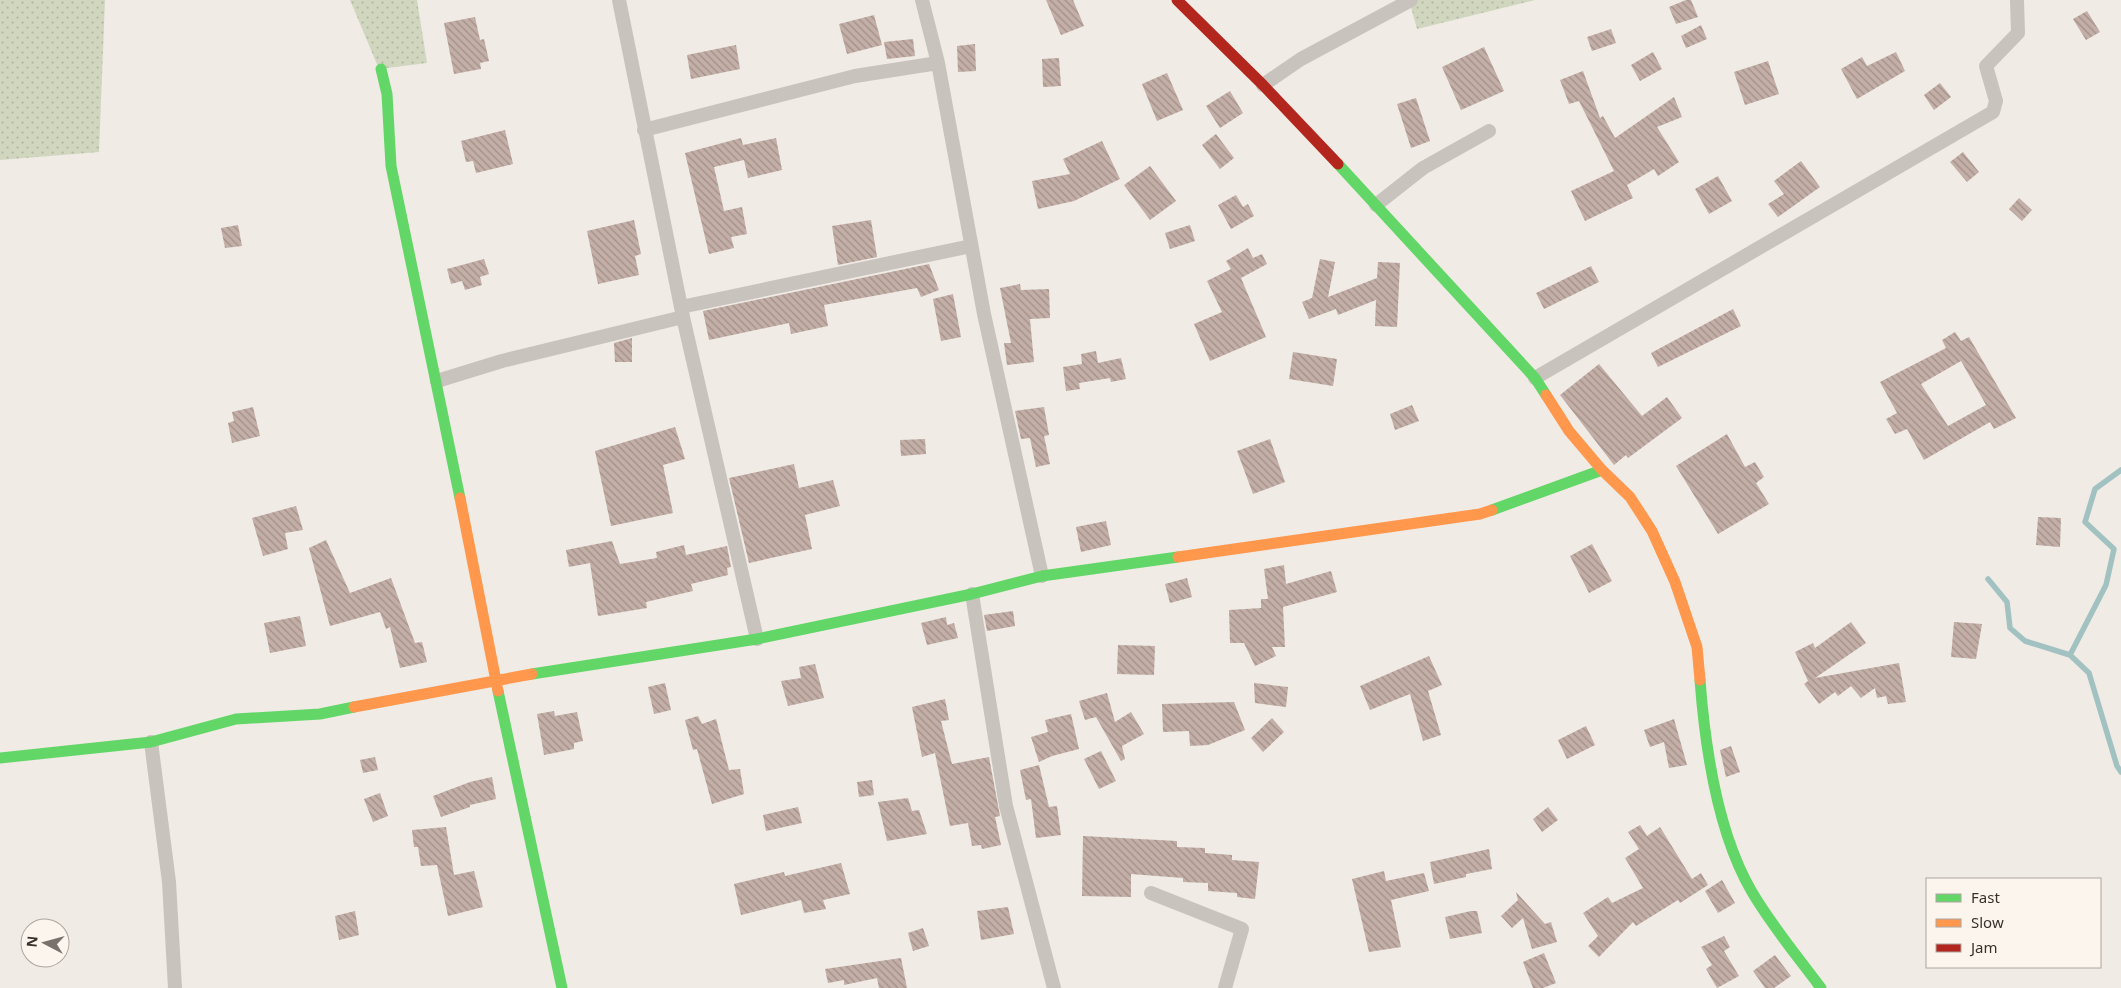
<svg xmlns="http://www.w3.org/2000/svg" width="2121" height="988" font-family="'Noto Sans',sans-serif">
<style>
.grass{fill:url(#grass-dots)}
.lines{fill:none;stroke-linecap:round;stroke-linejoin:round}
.stream{stroke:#a1c2c1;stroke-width:5.5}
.building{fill:url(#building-back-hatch);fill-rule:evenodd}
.street{stroke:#c9c3be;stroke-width:14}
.fast{stroke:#63d668;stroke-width:11}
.slow{stroke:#ff974d;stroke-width:11}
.jam{stroke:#b3261e;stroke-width:11}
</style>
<defs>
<pattern id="grass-dots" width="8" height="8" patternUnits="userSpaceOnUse" patternTransform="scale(1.25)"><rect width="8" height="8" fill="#d1d6bf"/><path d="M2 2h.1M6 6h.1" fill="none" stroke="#b4b8a4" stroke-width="1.8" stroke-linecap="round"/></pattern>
<pattern id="building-back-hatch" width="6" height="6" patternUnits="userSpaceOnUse" patternTransform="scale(1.25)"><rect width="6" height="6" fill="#c3afa7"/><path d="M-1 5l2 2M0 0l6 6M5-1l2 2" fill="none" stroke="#a08f88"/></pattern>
</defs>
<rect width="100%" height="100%" fill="#f0ebe5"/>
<path class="grass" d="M0,0H105L99,152L0,160Z
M350,0H417L427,63L379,69Z
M1409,0H1535L1417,29Z"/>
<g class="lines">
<path class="stream" d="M1988,579L2007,602L2010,628L2025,641L2070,655L2089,673L2117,766L2121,772
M2070,655L2106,585L2114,549L2085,522L2095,489L2121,470"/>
</g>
<path class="building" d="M1046,0H1073L1084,26L1061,35Z
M1686,0H1691L1698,17L1676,24L1669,7Z
M2087,11L2100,32L2086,40L2073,19Z
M874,15L882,45L847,54L839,24Z
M475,17L480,40L484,39L489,61L480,63L481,69L454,74L444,23Z
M1701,25L1707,39L1686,48L1681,36Z
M1611,29L1616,43L1592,51L1587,37Z
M913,39L915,56L887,59L884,42Z
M975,44L976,71L958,72L957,46Z
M736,45L740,69L691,79L687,55Z
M1484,47L1504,91L1461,110L1442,67Z
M1653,52L1662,69L1640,81L1631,65Z
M1896,52L1905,71L1857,99L1841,69L1862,57L1867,66Z
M1059,58L1061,86L1043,87L1042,59Z
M1768,61L1779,94L1745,105L1734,72Z
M1583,71L1600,118L1603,116L1615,138L1674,97L1682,117L1657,127L1679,162L1658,176L1654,169L1627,185L1633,198L1585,221L1571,191L1614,171L1579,101L1569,104L1560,80Z
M1167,73L1183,110L1157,121L1142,84Z
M1940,83L1951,97L1934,110L1924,95Z
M1230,91L1243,113L1220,128L1206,106Z
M1416,98L1430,141L1411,148L1397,104Z
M505,130L513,164L476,173L473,161L466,162L461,141Z
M1216,134L1234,158L1220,169L1202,145Z
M741,138L743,145L776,138L782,170L748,178L744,160L714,167L724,211L742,207L747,234L731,237L734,248L709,254L685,153Z
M1102,141L1120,179L1074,201L1038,209L1032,181L1070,174L1063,159Z
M1963,152L1979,172L1967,182L1950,162Z
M1801,161L1820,187L1778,217L1768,204L1784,194L1774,181Z
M1150,166L1176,201L1150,220L1124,185Z
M1718,176L1732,201L1709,214L1695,189Z
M1236,195L1243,207L1248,204L1254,216L1231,229L1218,205Z
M2019,198L2032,210L2022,221L2009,209Z
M634,220L641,254L635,256L639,275L598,284L587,231Z
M871,220L877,257L838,265L832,226Z
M238,225L242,246L225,248L221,228Z
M1190,225L1195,241L1170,249L1165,233Z
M1248,248L1253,258L1262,254L1267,264L1241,278L1266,337L1210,361L1194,324L1222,312L1207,281L1231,269L1226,261Z
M484,259L489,274L480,277L482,285L465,290L462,281L451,284L447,269Z
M1320,259L1335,262L1328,297L1377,278L1378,262L1400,263L1397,327L1375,326L1376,300L1338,315L1336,309L1309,319L1302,302L1312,298Z
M929,264L939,290L921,297L917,288L824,305L828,326L791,334L789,323L709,340L703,311Z
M1591,266L1599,282L1544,309L1536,293Z
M1020,284L1021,290L1049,289L1050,318L1030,319L1034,362L1007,365L1004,343H1011L1000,288Z
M953,294L961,337L941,341L933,299Z
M1733,309L1741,326L1658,367L1651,353Z
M1955,332L1961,341L1969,337L2016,418L1994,429L1990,422L1924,460L1907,429L1895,434L1886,419L1897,413L1880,382L1946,348L1942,340ZM1961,361L1986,405L1948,426L1921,384Z
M632,338V362H615L614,343Z
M1096,351L1098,363L1121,358L1126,379L1111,382L1110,378L1079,383L1080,389L1066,391L1063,367L1082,364L1081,354Z
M1293,352L1337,359L1333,386L1289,379Z
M1599,364L1642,416L1667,397L1682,418L1628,458L1626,455L1614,465L1560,395Z
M1412,405L1419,421L1395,430L1390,414Z
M253,407L260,436L232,443L228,423L234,421L232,412Z
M1044,407L1049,435L1044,436L1050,464L1036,467L1030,438L1021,439L1015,411Z
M675,427L685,459L663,465L673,513L611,526L595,451Z
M1727,434L1745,467L1755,462L1764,477L1756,483L1769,504L1718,534L1676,466Z
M925,439L926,454L901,456L900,440Z
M1270,439L1285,482L1253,494L1237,451Z
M794,464L799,488L833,480L840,506L805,515L812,549L749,563L729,478Z
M296,506L303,530L285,533L288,549L263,556L252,518Z
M2038,517L2061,518L2060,547L2036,545Z
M1106,521L1111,545L1081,552L1076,527Z
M326,540L350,593L391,578L415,643L422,642L427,662L400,668L390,627L386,629L380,612L330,626L309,548Z
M612,541L620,564L657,558L656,552L684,545L686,555L727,546L731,567L727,568L728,575L691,584L693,591L646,602L647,608L598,616L590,563L569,567L566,550Z
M1592,544L1612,581L1589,593L1570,556Z
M1284,565L1286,584L1331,571L1337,592L1283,607L1285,647H1272L1276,656L1255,666L1244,643H1230L1229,610L1261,608V599H1268L1264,569Z
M1187,578L1192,597L1170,603L1165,584Z
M1013,611L1015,626L987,631L984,615Z
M300,616L306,646L270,653L264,623Z
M946,617L947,625L954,623L958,638L927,645L921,623Z
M1851,622L1866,643L1815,678L1899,663L1906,702L1888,704L1886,696L1877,698L1875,688L1861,698L1851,686L1838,696L1835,692L1819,704L1804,684L1808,681L1795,652L1813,643L1815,648Z
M1954,622L1982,624L1976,659L1951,657Z
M1118,645L1155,646L1154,675L1117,674Z
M1429,656L1442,685L1428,691L1441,735L1423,741L1410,694L1370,710L1360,686Z
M815,664L824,698L788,706L781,681L801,678L799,667Z
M665,683L671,710L654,714L648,687Z
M1254,683L1288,687L1286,707L1255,703Z
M1107,693L1115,722L1131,712L1144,734L1122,746L1125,759L1121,761L1096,717L1085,720L1079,701Z
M945,699L949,720L941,721L952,764L989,757L1000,816L995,817L1001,845L982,849L981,845L972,846L968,823L950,826L935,753L922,757L912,707Z
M1234,702L1245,730L1208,745L1190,746L1189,731L1163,732L1162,704Z
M554,711L555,716L577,712L583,741L574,743V749L544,755L537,714Z
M1071,714L1079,749L1052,756L1039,762L1031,737L1048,732L1045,720Z
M698,716L702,724L716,719L729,770L740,769L744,794L712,804L697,749L693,750L685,720Z
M1272,718L1284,732L1263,752L1251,738Z
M1674,719L1687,765L1669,768L1664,742L1650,747L1644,730Z
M1586,726L1595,745L1567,759L1558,740Z
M1731,746L1740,772L1726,777L1720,750Z
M1101,751L1116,781L1099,789L1084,759Z
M375,757L378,770L363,773L360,760Z
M1039,765L1049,807L1057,806L1061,835L1036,838L1031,799L1026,800L1020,770Z
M492,777L496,799L470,805V807L441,817L433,796L470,782Z
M872,780L874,795L859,797L857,782Z
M380,793L388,816L373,822L364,799Z
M908,798L912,811L919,810L927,834L887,841L878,802Z
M798,807L802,823L766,831L763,815Z
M1548,807L1558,820L1542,832L1533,819Z
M1640,825L1647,836L1660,827L1692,879L1701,873L1708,885L1680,903L1678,900L1636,926L1633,922L1599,957L1588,946L1598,936L1583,913L1608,897L1612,903L1643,888L1625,858L1639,849L1628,832Z
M446,827L454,875L474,871L483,907L448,916L437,865L421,866L418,847H414L412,830Z
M1083,836L1177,841V847L1205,848V853L1232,855V860L1259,862L1255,899L1237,897V893L1208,891V883L1183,882V878L1131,874V897L1082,896Z
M1489,849L1492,869L1466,874V877L1434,884L1430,862Z
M841,863L850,894L823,900L826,909L804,913L801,900L741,915L734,884L784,872L785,876Z
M1384,871L1386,881L1424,873L1429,891L1391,900L1401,947L1369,952L1352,879Z
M1722,880L1735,903L1718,913L1705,891Z
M1516,892L1545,924L1551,922L1557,942L1532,949L1523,918L1512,928L1501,916L1518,900Z
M1008,907L1014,934L981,940L977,911Z
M355,911L359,935L339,940L335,916Z
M1471,911H1477L1482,933L1450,939L1445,917Z
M923,928L929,946L913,951L908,933Z
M1724,936L1730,947L1724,951L1739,976L1717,988L1706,969L1712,965L1701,947Z
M1544,953L1556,983L1543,988H1533L1523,962Z
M1775,955L1791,976L1774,988H1765L1753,971Z
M901,958L907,988H879L877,978L844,985V980L828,983L825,969Z"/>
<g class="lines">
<path class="street" d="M619,0L683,317L757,639
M922,0L938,63
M1263,85L1301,59L1411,0
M644,130L855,76L938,63L984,314L1042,576
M1376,205L1423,168L1489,131
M681,307L971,246
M1535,378L1993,112L1996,101L1986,66L2018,33L2017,0
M437,381L502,361L683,317
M972,594L1006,806L1054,988
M151,742L169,882L175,988
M1151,893L1242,929L1225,988"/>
<path class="fast" d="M381,69L387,94L391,166L460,498
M1338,164L1535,378L1546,395
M1492,510L1602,470
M532,674L757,639L972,594L1042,576L1178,557
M1700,680C1705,747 1718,834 1752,892C1772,926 1798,957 1821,988
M498,691L562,988
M0,758L151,742L236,719L320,714L354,707"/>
<path class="slow" d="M1546,395L1569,431L1602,470L1630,497L1652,531L1675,582L1697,647L1700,680
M460,498L498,691
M1178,557L1480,514L1492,510
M354,707L532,674"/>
<path class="jam" d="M1177,0L1263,85L1338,164"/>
</g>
<rect x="1926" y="878" width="175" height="90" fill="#fbf5ee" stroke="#aea6a0"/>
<rect x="1936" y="894" width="25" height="8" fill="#63d668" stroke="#aea6a0"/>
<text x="1971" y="903" font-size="15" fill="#3b302b">Fast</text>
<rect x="1936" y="919" width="25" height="8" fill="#ff974d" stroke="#aea6a0"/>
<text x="1971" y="928" font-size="15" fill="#3b302b">Slow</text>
<rect x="1936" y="944" width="25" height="8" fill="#b3261e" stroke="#aea6a0"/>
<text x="1971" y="953" font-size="15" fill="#3b302b">Jam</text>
<g transform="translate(45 943) rotate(276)"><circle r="24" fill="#fbf5ee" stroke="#aea6a0"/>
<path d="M0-4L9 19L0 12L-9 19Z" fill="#7a716c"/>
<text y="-8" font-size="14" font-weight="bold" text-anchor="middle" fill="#3b302b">N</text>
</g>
</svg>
